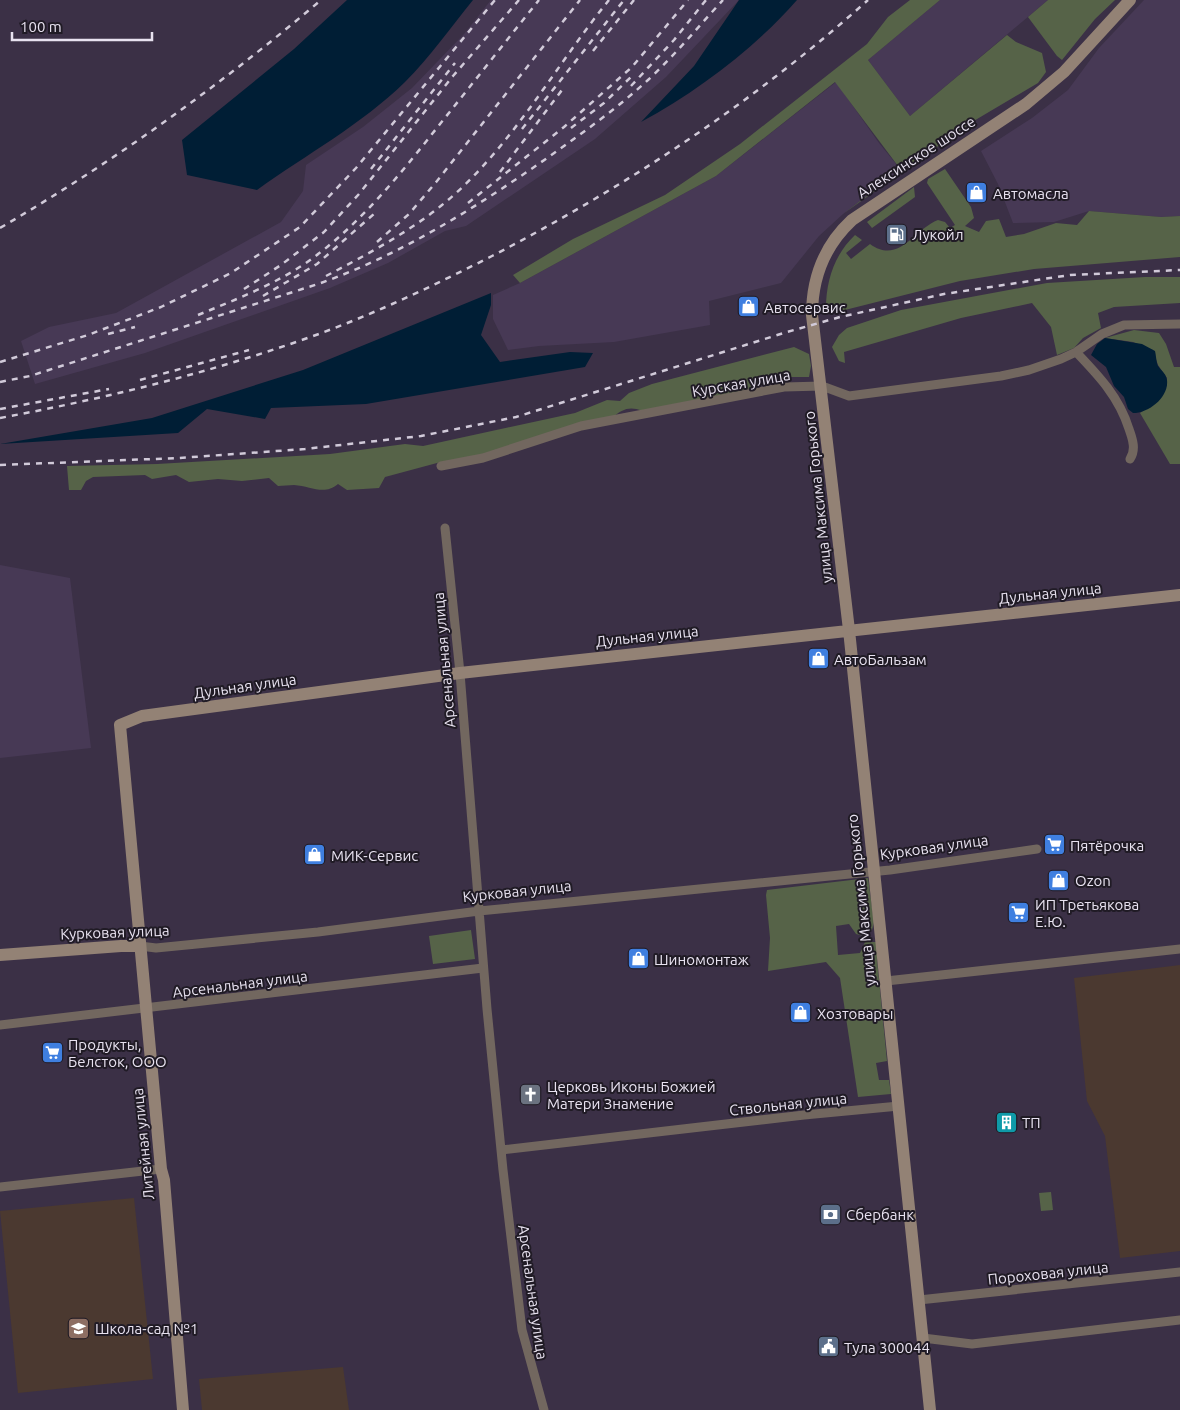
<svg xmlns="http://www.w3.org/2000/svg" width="1180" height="1410" font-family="Ubuntu,sans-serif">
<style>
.built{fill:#473955}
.education{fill:#4b3930}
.green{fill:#566348}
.water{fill:#001e35}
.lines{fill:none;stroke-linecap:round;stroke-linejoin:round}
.street{stroke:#72675f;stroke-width:9}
.secondary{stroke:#938275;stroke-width:12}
.rail{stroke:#d1cad9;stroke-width:2.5;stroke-dasharray:6 6;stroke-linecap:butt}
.labels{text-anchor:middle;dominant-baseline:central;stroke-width:4;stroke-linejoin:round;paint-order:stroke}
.street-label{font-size:15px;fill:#e8e2f0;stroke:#201b25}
.poi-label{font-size:15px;fill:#e8e2f0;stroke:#201b25;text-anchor:start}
</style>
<rect width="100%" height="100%" fill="#3b3046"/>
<path class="built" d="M491,0H739L666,77L595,139L466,226L445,231L388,263L330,288L145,353L35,384L21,341L49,327L116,313L281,222L303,191L306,165L363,127L412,88L464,34Z
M940,0H1048L910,116L868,60Z
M1144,0H1180V216L1161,217L1089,211L1054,222L1013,223L998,184L981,151L1032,118L1068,90L1099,48Z
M836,82L879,143L901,170L843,214L819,236L781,283L709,301L710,325L614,342L539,346L508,350L493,319V295L520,283L716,176Z
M0,565L70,578L91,748L0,758Z"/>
<path class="education" d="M1180,965V1251L1120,1258L1105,1136L1087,1101L1074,978Z
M134,1198L153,1379L18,1393L0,1211Z
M343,1367L349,1410H202L199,1379Z"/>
<path class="green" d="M910,0H940L868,60L910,116L1007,35L1016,42L1042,53L1046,72L1038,83L972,122L843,214L901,170L835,82L716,176L520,283L513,275L573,239L665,195L740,144L867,44L888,17Z
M1048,0H1115L1095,19L1062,60L1057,56L1028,17Z
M945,169L971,207L974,218L965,226L979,232L986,221L999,219L1006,237L1024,234L1056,223L1077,225L1089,211L1161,217L1180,216V257L1034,269L960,281L837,312L826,309C826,281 834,255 855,235L862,240L846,253L851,259L870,244C899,265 913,230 938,220L945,222L950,228L955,225L927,183L928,179Z
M914,187L915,197L872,228L867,222Z
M1145,277H1180V303L1114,307L1098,313L1101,328L1083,338L1074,348L1057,355L1051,327L1032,303L961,318L844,352L845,363L839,361L832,347L839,335L847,328L901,310L1047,283Z
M1134,330L1159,333L1166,344L1174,367H1180V464H1170L1140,413L1160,399L1167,385V378L1158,365L1153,350L1133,342L1105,338Z
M794,347L809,354L811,366L809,377H791L734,393L642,411C630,406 622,409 612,418L482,455L437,463L385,477L379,488L347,490L338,484C324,496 311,486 294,485C289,485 283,486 278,486L269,478L242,481L218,479L189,482L176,475L152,479L145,475L93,477L86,481L81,490H69L67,466L157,464L330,454L405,444L423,446L575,413L607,400L620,401L629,393L652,384Z
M868,878L874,922L872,930L864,936L856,934L849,924L836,926L838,955L860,953L865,942H877L879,950L877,959L887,1061L876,1063L879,1080H889L891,1094L858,1097L840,978L826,962L768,971L770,938L766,895L767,890Z
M471,930L475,959L433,964L429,936Z
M1051,1192L1053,1210L1041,1211L1039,1193Z"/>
<path class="water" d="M347,0H473C451,27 430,57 405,82C361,125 307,154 257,190L187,175L182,140L294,49Z
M739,0H797C754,49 698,91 641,122L694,66Z
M491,293V305L481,335L500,362L570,352L593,353L585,367L366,404L271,408L265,419L207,409L178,433L0,444L152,418L303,370Z
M1105,338L1142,344L1155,351C1156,355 1156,359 1157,363C1158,369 1166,372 1167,380C1169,397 1149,413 1133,413L1128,409L1124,397L1114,386L1106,367L1091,355L1097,344Z"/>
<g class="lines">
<path class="street" d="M1076,352C1099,376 1119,397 1129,429C1133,440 1136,450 1130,459
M441,466L483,458L581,426L784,387L822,386L849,396L1001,376L1029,370L1061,359L1076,352L1102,334L1124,325L1180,324
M445,528L460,673L487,1009L503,1170L522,1330L544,1410
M140,946L156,948L318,932L479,911L890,870L1037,849
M886,981L1180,949
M0,1025L483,968
M501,1150L804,1115L899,1106
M0,1187L161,1169
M919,1300L1180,1272
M923,1338L972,1344L1180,1320"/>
<path class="secondary" d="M0,955L121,946H140
M183,1410L164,1180L161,1169L120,725L142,716L460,673L1180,595
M930,1410L849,630L812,315C812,277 824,246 852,220L1026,104L1064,72L1130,0"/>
<path class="rail" d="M593,51L634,0
M631,86L674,40L706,0
M571,128L604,103L633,75
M522,129L624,0
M371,169L455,63
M500,172L565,86
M468,203L564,127L632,67L688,0
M0,228C113,162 221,85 321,0
M377,242L409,214L437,181L580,0
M326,276C370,253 417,228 455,194C516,139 557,64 609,0
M244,289L281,265L324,232L359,194L453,76L519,0
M263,296L317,264L375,213
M198,315C237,299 279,283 313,258C363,221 402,172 440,124C473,83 506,41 539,0
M108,334L135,327
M0,362L88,335L161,307L231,273L300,227L356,168L495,0
M140,380L249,350
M0,382L30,376L318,284C398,256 470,211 540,163C577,137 614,111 648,80C675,55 698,27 723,0
M0,409L109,389
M0,418C102,399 201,375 299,341C366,318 429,288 492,256C627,186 755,101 868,0
M0,465L179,458L305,449L421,436L516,417L787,332L840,317L944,294L1070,275L1180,270"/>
</g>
<defs>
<symbol id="shop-square" viewBox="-11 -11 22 22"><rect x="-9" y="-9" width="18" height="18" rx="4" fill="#3f7fe0" stroke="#201b25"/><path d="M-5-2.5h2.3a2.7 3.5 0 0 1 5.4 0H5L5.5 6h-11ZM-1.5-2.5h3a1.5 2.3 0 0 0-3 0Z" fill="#fff"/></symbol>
<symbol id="fuel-square" viewBox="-11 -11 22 22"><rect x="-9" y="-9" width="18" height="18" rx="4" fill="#5c6f8a" stroke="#201b25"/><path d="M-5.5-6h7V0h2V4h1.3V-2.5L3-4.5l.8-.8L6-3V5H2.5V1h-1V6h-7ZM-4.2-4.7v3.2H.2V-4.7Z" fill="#fff"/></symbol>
<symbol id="supermarket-square" viewBox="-11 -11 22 22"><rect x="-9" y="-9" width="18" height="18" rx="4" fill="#3f7fe0" stroke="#201b25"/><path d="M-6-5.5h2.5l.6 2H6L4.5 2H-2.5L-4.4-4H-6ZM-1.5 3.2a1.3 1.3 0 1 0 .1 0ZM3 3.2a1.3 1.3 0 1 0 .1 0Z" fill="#fff"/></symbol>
<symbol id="church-square" viewBox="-11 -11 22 22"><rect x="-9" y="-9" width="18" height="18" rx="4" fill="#6b7280" stroke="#201b25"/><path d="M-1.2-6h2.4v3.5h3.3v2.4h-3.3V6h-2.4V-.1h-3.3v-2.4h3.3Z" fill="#fff"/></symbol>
<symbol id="building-square" viewBox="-11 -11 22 22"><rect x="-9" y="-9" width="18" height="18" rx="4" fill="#0f9aa8" stroke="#201b25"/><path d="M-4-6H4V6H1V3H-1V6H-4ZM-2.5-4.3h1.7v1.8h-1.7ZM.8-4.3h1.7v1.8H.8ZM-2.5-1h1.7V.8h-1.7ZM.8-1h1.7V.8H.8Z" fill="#fff"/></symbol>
<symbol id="bank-square" viewBox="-11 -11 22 22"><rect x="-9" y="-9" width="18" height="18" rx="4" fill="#5c6f8a" stroke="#201b25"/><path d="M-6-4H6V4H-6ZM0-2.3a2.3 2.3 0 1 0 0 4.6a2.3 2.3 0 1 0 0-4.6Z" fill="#fff"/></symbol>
<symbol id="school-square" viewBox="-11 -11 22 22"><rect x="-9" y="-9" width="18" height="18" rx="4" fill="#8d6e63" stroke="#201b25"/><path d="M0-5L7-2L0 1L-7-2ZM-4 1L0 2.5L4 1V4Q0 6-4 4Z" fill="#fff"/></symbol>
<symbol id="civic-square" viewBox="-11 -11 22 22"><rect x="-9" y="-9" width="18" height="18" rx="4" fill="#5c6f8a" stroke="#201b25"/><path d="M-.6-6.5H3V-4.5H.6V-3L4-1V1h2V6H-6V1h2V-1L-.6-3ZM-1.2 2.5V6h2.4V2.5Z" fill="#fff"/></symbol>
</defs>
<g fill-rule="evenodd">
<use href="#shop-square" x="964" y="180" width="25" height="25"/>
<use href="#fuel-square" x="884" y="222" width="25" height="25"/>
<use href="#shop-square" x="736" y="294" width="25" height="25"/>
<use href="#shop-square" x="806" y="646" width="25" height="25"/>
<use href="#supermarket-square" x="1042" y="832" width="25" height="25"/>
<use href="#shop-square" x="302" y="842" width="25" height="25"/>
<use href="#shop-square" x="1046" y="868" width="25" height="25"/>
<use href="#supermarket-square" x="1006" y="900" width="25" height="25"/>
<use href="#shop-square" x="626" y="946" width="25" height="25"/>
<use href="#shop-square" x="788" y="1000" width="25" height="25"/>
<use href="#supermarket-square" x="40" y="1040" width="25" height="25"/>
<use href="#church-square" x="518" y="1082" width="25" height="25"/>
<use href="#building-square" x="994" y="1110" width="25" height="25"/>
<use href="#bank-square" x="818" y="1202" width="25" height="25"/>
<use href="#school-square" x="66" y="1316" width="25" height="25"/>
<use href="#civic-square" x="816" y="1334" width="25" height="25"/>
</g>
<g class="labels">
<g class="street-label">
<text transform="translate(916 157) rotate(-33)">Алексинское шоссе</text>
<text transform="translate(741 383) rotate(-10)">Курская улица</text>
<text transform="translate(818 497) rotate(-96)">улица Максима Горького</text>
<text transform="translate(1050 593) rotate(-6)">Дульная улица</text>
<text transform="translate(647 636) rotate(-6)">Дульная улица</text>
<text transform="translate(444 660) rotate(-95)">Арсенальная улица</text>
<text transform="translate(245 686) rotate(-8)">Дульная улица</text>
<text transform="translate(934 847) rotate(-8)">Курковая улица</text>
<text transform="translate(517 891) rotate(-6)">Курковая улица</text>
<text transform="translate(861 900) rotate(-96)">улица Максима Горького</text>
<text transform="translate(115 932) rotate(-2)">Курковая улица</text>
<text transform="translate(240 984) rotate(-7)">Арсенальная улица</text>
<text transform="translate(788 1104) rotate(-6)">Ствольная улица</text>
<text transform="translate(143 1144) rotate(-96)">Литейная улица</text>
<text transform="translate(1048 1273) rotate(-6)">Пороховая улица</text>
<text transform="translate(533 1292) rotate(82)">Арсенальная улица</text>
</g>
<g class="poi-label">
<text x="993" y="193">Автомасла</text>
<text x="912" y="234">Лукойл</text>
<text x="764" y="307">Автосервис</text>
<text x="834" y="659">АвтоБальзам</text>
<text x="1070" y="845">Пятёрочка</text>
<text x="331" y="855">МИК-Сервис</text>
<text x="1075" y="880">Ozon</text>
<text x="1035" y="904">ИП Третьякова<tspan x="1035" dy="17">Е.Ю.</tspan></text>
<text x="654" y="959">Шиномонтаж</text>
<text x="817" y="1013">Хозтовары</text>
<text x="68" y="1044">Продукты,<tspan x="68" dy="17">Белсток, ООО</tspan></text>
<text x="547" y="1086">Церковь Иконы Божией<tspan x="547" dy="17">Матери Знамение</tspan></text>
<text x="1022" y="1122">ТП</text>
<text x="846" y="1214">Сбербанк</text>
<text x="95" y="1328">Школа-сад №1</text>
<text x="844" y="1347">Тула 300044</text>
</g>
</g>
<path d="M12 32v8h140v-8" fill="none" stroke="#e8e2f0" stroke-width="2.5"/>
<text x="20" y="32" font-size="15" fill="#e8e2f0" stroke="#201b25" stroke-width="4" paint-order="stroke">100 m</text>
</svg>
